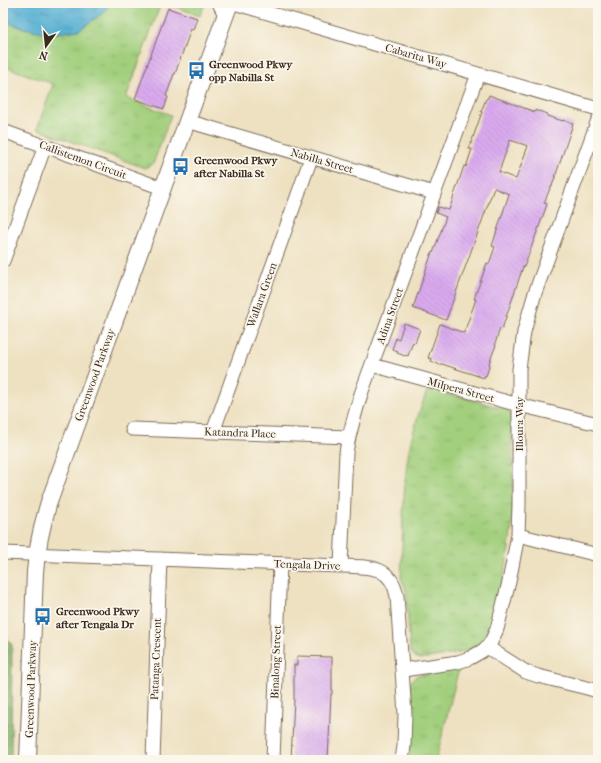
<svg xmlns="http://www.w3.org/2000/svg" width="601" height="763" font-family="'IM FELL French Canon',serif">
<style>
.forest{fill:url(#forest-crowns);stroke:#5e6e45}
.park{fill:url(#park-tufts);stroke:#6e7c4e}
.water{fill:url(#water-ripples);stroke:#486d78}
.building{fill:url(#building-back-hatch);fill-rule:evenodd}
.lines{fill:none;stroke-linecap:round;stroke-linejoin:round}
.service-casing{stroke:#7a6a57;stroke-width:8}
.minor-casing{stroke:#7a6a57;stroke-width:15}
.tertiary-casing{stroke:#7a6a57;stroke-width:18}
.service{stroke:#fff;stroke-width:6}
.minor{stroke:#fff;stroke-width:13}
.tertiary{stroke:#fff;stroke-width:16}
.labels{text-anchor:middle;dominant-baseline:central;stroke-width:3.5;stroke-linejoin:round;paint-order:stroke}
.street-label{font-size:11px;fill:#3b2a1e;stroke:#fbf7ec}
.poi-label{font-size:11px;font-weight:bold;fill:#3b2a1e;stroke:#fbf7ec;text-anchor:start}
</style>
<defs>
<pattern id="forest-crowns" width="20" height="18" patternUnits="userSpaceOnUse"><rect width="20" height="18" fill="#81b26c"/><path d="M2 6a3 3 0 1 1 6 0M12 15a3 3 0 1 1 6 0" fill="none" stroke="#6b9158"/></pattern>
<pattern id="park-tufts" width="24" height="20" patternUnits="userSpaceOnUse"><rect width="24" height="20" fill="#a2cf7d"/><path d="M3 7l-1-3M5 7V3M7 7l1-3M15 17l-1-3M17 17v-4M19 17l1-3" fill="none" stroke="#8cb26c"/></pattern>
<pattern id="water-ripples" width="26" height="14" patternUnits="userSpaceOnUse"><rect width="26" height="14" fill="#56b0d3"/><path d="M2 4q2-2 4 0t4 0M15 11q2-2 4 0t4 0" fill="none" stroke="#488fab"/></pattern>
<pattern id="building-back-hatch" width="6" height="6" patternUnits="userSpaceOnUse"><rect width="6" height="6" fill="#d9aaee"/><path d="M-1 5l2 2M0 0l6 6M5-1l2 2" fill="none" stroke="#bb92cc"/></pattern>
</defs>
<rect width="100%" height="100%" fill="#fbf7ec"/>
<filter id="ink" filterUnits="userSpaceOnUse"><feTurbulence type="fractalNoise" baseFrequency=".025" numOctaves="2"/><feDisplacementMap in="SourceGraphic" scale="8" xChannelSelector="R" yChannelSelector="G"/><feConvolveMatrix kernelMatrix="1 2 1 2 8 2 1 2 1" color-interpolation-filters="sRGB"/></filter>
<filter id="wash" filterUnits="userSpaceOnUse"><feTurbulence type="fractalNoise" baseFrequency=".012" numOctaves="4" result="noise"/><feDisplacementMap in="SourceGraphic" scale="16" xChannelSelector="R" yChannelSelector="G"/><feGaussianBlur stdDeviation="0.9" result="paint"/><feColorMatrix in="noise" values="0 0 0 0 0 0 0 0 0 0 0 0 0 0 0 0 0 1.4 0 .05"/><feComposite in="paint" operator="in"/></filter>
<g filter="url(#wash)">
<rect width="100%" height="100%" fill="#eee1c1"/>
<path class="forest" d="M3,633L12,645L11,760H3Z"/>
<path class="park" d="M3,3H161L126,98L171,115L153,164L145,168L37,129L53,84L3,66Z
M165,3H205L200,16Z
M428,388L505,409L510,412L512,418C512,451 514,485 512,518C511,545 505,572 498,599C494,616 490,636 474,647C462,655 437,656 421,659C416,658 413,656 410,651L406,590L401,578C403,536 402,491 409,450C413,428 421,408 428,388Z
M459,668L436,760H410C408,752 411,740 411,732C412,716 411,700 410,684C412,680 413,678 418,675Z"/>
<path class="water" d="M3,3H110L103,13L79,30L51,34L19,27L3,20Z"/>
<g id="blocks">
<path class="building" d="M168,8L197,18L193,30L191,29L175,74H174L166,96L168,97L164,109L135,99Z
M489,95L535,112L536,110L539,112V111L547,114V116L563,121V120L573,124L552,186H551L544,203L547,204L544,213L524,267H523L502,329L500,328L495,344L496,345L489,363L490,364L486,376L485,375L484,378L442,364H440V365L431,361L432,359L428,358L440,324L464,333L476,299H474L487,263L489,264L495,247L492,246L509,194L494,188L446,320L413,308L432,252L433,253L446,217L436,213L438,207L449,210L464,166L466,167L472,149H469L482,112H481L486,99L488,98ZM510,140L528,146L516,179L499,172Z
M404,323L420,329L415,343L413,342L408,356L406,355L405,356L397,353L398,351L392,349L396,338L399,339Z
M297,656L332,657V694H331L328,760H292L291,759L294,700V665H297Z"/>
</g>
</g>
<g filter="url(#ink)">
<use href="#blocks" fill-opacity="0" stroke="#7a6a57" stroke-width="1"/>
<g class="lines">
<defs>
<path id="service" d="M215,3L220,13L224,17"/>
<path id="minor" d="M234,3L598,109
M187,121L434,193
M3,131L162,188
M3,261L45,146
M372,365L519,405L598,424
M132,429L349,437
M213,432L311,158
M518,535L598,555
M3,553L341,566C367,567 391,564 397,596L405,714L404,746L402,760
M341,566L346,453C349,433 355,414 361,394L478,74
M487,647L526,672L538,676L587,688L598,691
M403,670L458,662L470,658L482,651L487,647L491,642L497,629L509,582L518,535L519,505V369L524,332L528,317L535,293L598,120
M153,760L160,559
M273,760L280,564"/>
<path id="tertiary" d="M28,760L35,572C37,548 42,525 49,502L230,3"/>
</defs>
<use href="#service" class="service-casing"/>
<use href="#minor" class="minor-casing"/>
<use href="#tertiary" class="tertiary-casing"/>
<use href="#service" class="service"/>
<use href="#minor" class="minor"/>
<use href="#tertiary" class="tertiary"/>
</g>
</g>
<defs>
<symbol id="bus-bare" viewBox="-9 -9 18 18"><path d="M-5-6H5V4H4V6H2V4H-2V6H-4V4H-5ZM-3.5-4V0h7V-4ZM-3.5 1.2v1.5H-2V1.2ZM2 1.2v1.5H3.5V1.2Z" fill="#1f6fb2" stroke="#fbf7ec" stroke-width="2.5" paint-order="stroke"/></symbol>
</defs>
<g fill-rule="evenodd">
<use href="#bus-bare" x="184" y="58" width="25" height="25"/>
<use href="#bus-bare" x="168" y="154" width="25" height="25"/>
<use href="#bus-bare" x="30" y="604" width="25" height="25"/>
</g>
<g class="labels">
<g class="street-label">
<text transform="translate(416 56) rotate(16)">Cabarita Way</text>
<text transform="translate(83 160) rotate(20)">Callistemon Circuit</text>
<text transform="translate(322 161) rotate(16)">Nabilla Street</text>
<text transform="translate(262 295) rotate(-70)">Wallara Green</text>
<text transform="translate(390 316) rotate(-70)">Adina Street</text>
<text transform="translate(95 375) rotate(-70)">Greenwood Parkway</text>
<text transform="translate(461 390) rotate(15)">Milpera Street</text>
<text transform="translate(519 424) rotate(-90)">Illoura Way</text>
<text transform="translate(240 433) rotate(2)">Katandra Place</text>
<text transform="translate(307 565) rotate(2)">Tengala Drive</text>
<text transform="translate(156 659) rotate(-88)">Patanga Crescent</text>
<text transform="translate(276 662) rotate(-88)">Binalong Street</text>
<text transform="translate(31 689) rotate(-88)">Greenwood Parkway</text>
</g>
<g class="poi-label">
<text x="209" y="64">Greenwood Pkwy<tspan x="209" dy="13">opp Nabilla St</tspan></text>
<text x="194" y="160">Greenwood Pkwy<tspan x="194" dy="13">after Nabilla St</tspan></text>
<text x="56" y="611">Greenwood Pkwy<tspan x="56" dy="13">after Tengala Dr</tspan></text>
</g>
</g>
<rect width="601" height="763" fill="none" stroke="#fbf7ec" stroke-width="16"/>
<g transform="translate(46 46) rotate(195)" stroke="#fbf7ec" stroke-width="3" paint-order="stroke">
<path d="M0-3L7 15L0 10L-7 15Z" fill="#3b2a1e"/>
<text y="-6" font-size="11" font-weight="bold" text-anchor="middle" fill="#3b2a1e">N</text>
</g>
</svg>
